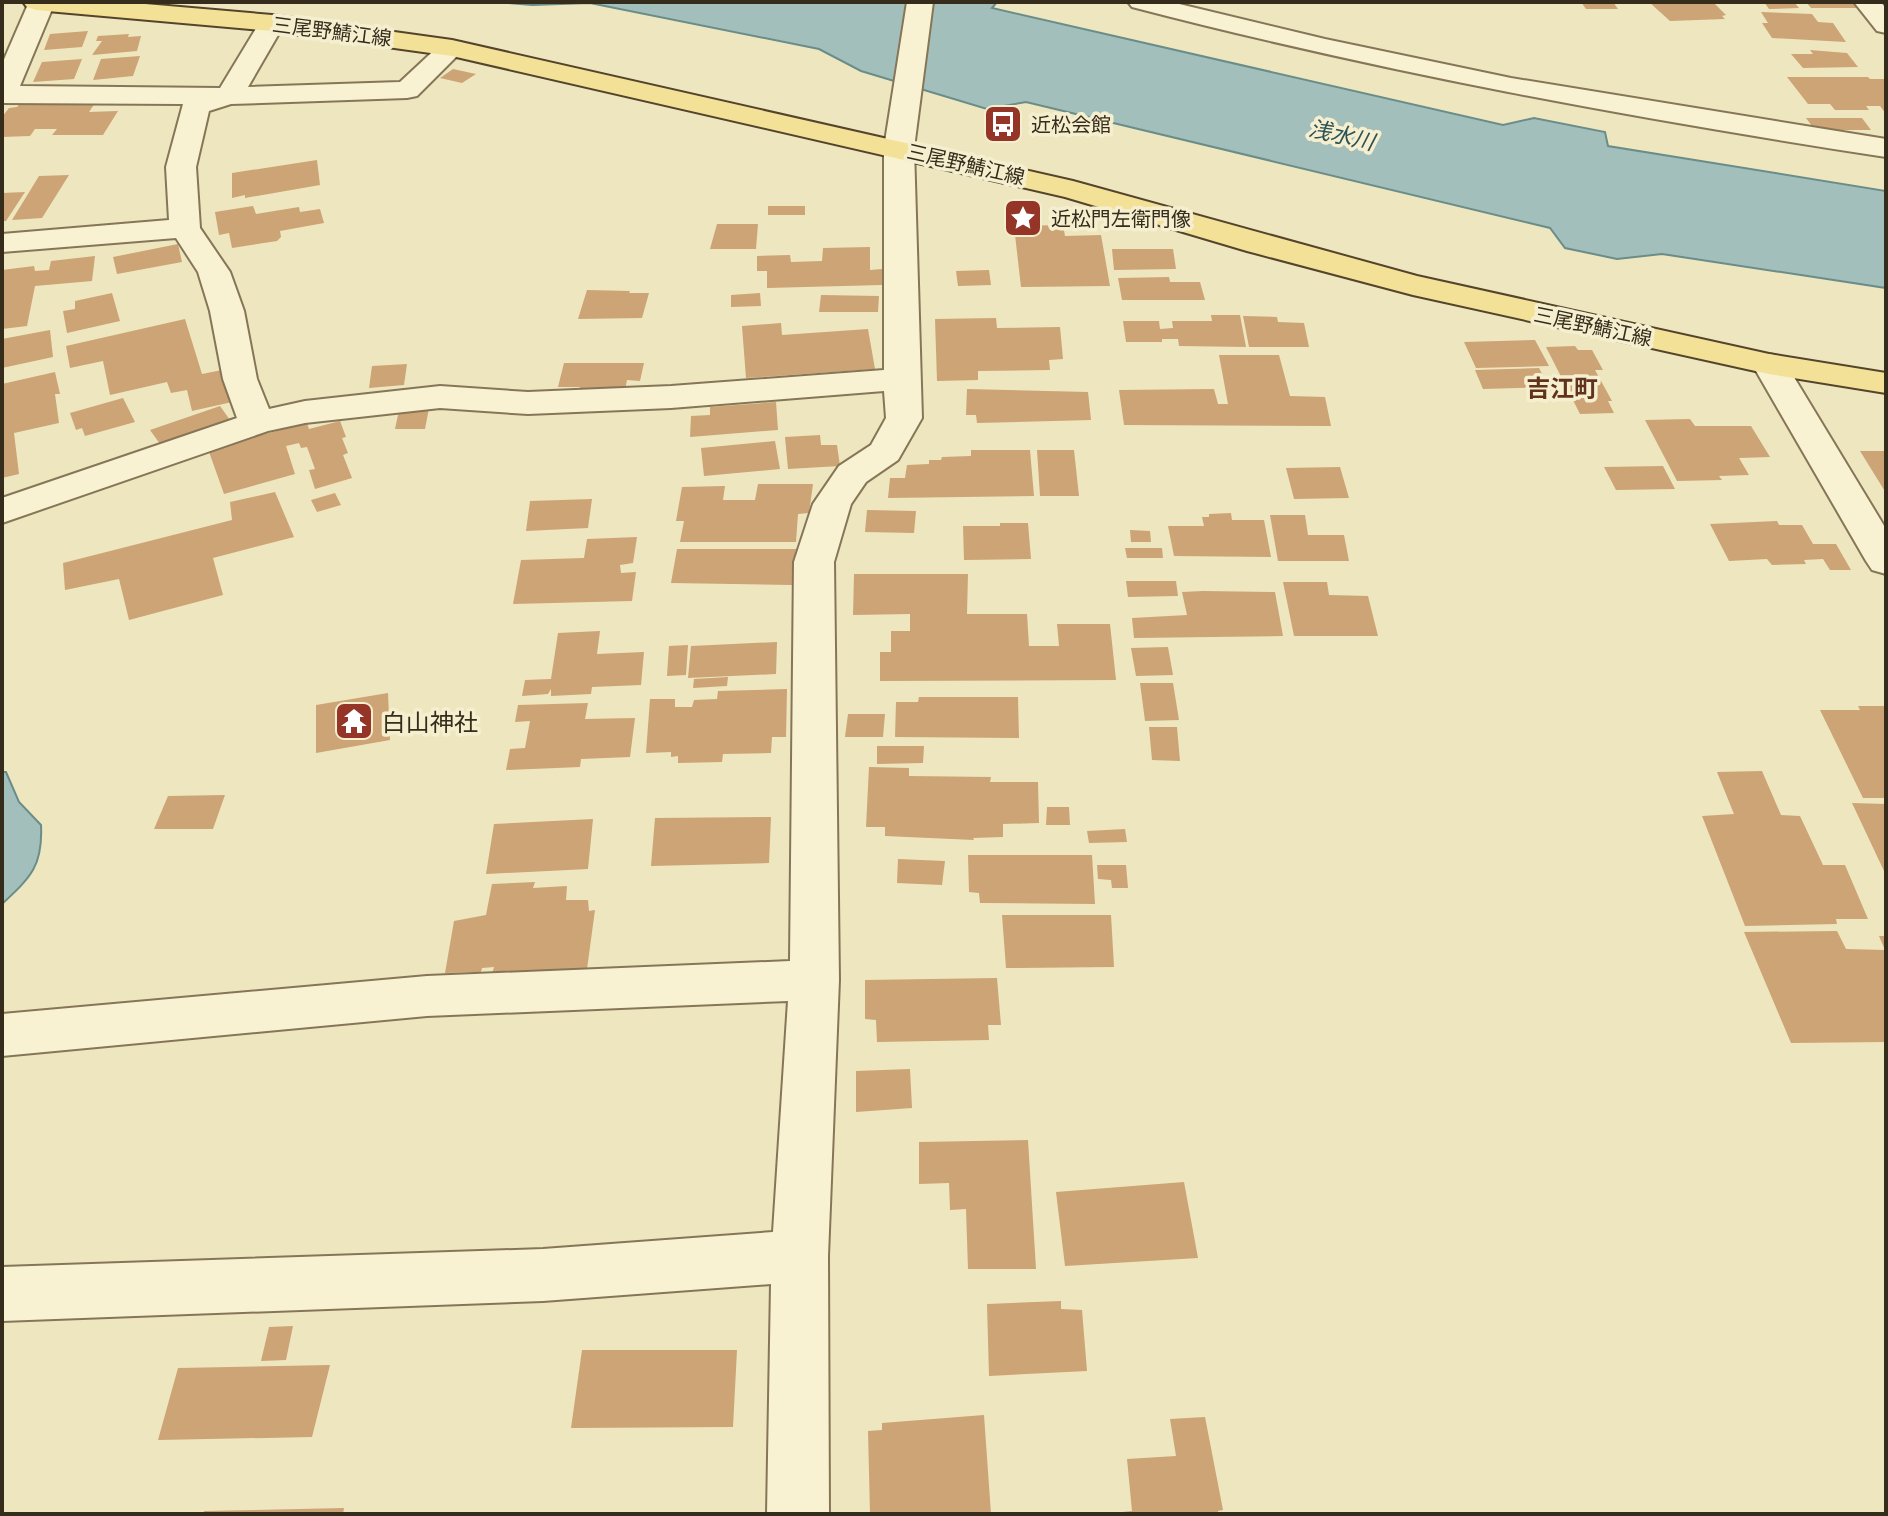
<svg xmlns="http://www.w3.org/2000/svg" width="1888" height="1516" font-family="'Noto Serif','Noto Sans JP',serif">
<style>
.water{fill:#a2bfbb;stroke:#6a8d89;stroke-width:2}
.building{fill:#cca475}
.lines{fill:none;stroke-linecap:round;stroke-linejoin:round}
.minor-casing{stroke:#867658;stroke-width:4}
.major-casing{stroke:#54442c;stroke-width:4}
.minor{fill:#f9f2d2;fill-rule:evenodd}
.major{fill:#f2e196;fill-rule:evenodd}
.labels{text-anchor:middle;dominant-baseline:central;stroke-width:7;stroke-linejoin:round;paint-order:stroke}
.far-street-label{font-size:20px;fill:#362c1c;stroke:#f5efcf}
.far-poi-label{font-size:20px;fill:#362c1c;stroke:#f5efcf;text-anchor:start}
.far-water-label{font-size:22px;font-style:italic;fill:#2b5356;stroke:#f5efcf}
.far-quarter-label{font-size:24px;font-weight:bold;fill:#62331c;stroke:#f5efcf}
.poi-label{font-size:24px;fill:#362c1c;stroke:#f5efcf;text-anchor:start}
</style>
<rect width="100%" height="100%" fill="#eee6bf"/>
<path class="water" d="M497,2H997L992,8L1503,125L1534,118L1605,132L1608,146L1886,191V288L1662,254L1617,259L1565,248L1550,228L1026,102L987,109L861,71L819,49L590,3L532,5Z
M2,772H6L19,802L41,825C43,866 31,877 2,904Z"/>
<path class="building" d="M1581,2H1613L1618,9H1586Z
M1649,2H1713L1726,15L1722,16L1725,19L1670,21Z
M1764,2H1794L1799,8L1769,9Z
M1806,2H1856L1861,8H1811Z
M1761,12L1812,14L1818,22L1833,23L1846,42L1772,38L1762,23H1768Z
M88,31L82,47L44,50L50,34Z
M129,34L128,37L141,36L137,51L92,55L102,41H96L98,36Z
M1810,50L1847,53L1858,67L1803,68L1791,54H1813Z
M140,56L133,76L93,80L101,59Z
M82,59L74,79L33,82L42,62Z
M453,69L476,74L462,83L440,78Z
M1787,77H1868L1870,79H1886V114L1880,106H1866L1869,110H1835L1830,104H1808Z
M21,102L95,103L89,112L118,111L103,135H52L57,129H35L30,136L2,137V117L9,108L17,107Z
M1806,118H1862L1871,130H1815Z
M317,160L320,185L245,198V195L232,198V173Z
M69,175L42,218L12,220L39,176Z
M25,192L6,221H2V193Z
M253,206L256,214L299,207L300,212L320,209L324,223L280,231L281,237L277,241L232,248L229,233L219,235L215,212Z
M768,206H805V215H768Z
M717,224H758L756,249H710Z
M1063,225L1065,236L1101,235L1110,286L1021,287L1014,226Z
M178,244L182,262L117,274L113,257Z
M870,247V270L882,269V285L767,288V271H757V256L790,255L791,262L822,261L823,248Z
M1112,249H1173L1176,269L1114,270Z
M95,256L92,281L35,286L27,326L2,329V270L34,266L35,271L49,270L51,261Z
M989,270L991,285L958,286L956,271Z
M1169,277L1170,282H1200L1205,300H1122L1118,278Z
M587,290L630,291L629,293H649L642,318L578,319Z
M112,293L120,321L67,333L63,311L75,309V301Z
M760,293L761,306L731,307V295Z
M821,295L879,296L878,312H819Z
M1211,315H1240L1246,347L1179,346L1178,339H1162V342H1126L1123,321H1159L1160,329L1173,328L1172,321H1212Z
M1243,316L1277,317L1278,322L1304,323L1309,347H1249Z
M996,318L997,328L1060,327L1063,359L1049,360L1050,370L978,371V380L937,381L935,319Z
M185,319L202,374L222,370L232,402L192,411L187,390L171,393L167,382L110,395L103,361L70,368L66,346Z
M781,323L782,335L868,329L875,369L746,378L742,326Z
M50,330L53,357L2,368V339Z
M1535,340L1549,366L1476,368L1464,342Z
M1575,346L1578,350H1592L1603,370H1595L1612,401H1608L1614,413L1580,414L1546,347Z
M1219,355H1279L1290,396L1325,397L1331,426L1124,425L1119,390L1214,389L1218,404H1228Z
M564,363H644L640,381L627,380L625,390L579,391L580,387H558Z
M407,364L404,385L369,388L372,366Z
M1539,368L1549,387L1483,389L1475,370Z
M55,372L60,394H55L59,423L14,433L19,474L2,478V384Z
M967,389L1088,392L1091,420L977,423L976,415H966Z
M123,398L135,422L85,436L82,428L76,430L70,413Z
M776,402L778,430L690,437L691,416L710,415V407Z
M220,406L230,420L160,444L150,430Z
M429,408L425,429H395L399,410Z
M1690,419L1695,426H1751L1770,457L1739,458L1749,475L1719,476L1722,480L1677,481L1645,420Z
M340,421L346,437L342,438L348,453L343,455L352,478L315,489L309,470L315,469L307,447L301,448L299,443L286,446L295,474L224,494L208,449L307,423L309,429Z
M820,435L821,445H837L840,466L788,469L785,437Z
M775,441L780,469L704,476L701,448Z
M971,450H1030L1034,496L888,498L890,478H905L907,465L929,464V460H941L942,457L971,456Z
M1037,450H1074L1079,496H1040Z
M1860,451H1886V493Z
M1663,466L1675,489L1616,490L1604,467Z
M1340,467L1349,498L1294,499L1286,468Z
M758,484H813L809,513L798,514L796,542H680L684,521H676L682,487L725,486L723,500H755Z
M275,492L294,537L213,558L223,595L129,620L119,579L65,590L63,563L232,520L230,502Z
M335,493L341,505L317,512L311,500Z
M592,499L588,528L526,531L530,501Z
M867,510L916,511L914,533L865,532Z
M1231,513L1232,520H1264L1271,557L1174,556L1168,526H1204L1202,517H1209V514Z
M1270,515H1305L1308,535H1344L1349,561H1278Z
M1777,521L1779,525H1802L1813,544H1836L1851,570H1830L1823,559L1804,560L1806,564L1772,565L1767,559L1729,561L1710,524Z
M1000,523H1028L1031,559L964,560L963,526H1000Z
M1130,530L1150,531L1151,542H1131Z
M637,537L633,563L620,565L621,573L636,572L632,601L513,604L521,560L584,558L587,539Z
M1125,548H1162L1163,558H1127Z
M677,549H796L792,585L671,583Z
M854,574H968L967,614H1027L1029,646H1059L1057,624H1110L1116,680L880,681V652H891V631H910V614L853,615Z
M1126,581H1176L1178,596L1128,597Z
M1283,582H1327L1329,595L1368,596L1378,636H1294Z
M1203,591L1275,592L1283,636L1134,638L1132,618L1187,615L1182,592Z
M600,631L597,654L644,652L641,685L592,687L591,694L551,696V689L548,694L522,696L525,680L551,679L558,633Z
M777,642L776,674L688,678L691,646Z
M688,645L686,675L667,676L669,646Z
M1168,647L1173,675L1136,676L1131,648Z
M728,677L727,686L693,688L694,679Z
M1140,683H1173L1179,720L1145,721Z
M787,689L786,737H772L771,753L723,754L722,762L678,763V756L671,757V752L646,753L650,699H675V707H692L694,700L717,699L718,691Z
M388,693L390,740L316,753V705Z
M919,697H1018L1019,738L895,737L896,702H918Z
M588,703L585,719L635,718L630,757L581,759L580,767L506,770L510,749L525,748L530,721L515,722L518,705Z
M1858,706H1886V798H1863L1820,710H1860Z
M848,714H885L883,737H845Z
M1149,727H1177L1180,761L1152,760Z
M877,746H924L923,763L877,764Z
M869,767L909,768V776L991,777L990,782H1038L1039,823L1003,824V837L973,838L974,840L885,836V827H866Z
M1762,771L1781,815L1800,816L1823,865H1845L1868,919H1836L1837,924L1745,926L1702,816L1734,814L1717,772Z
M225,795L213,829H154L168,796Z
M1852,803L1886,804V871H1884Z
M1047,807H1069L1070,825H1046Z
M771,817L769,863L651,866L655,818Z
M593,819L588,869L486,874L494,824Z
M1125,829L1127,842L1089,843L1087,831Z
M968,855H1092L1095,904L980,903L979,893L969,892Z
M898,859L945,861L942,885L897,883Z
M1097,865H1126L1128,888H1112L1111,880L1098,879Z
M535,882L533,888L567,886L566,900H588L589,911L595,910L587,969L492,974L494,967L482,968L481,972L445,973L454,921L486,915L492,884Z
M1002,915H1111L1114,967L1006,968Z
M1837,931L1846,949L1885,950L1879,936H1886V1042L1791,1043L1744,932Z
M997,978L1001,1025H988L989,1040L877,1042L876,1020L865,1019V980Z
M910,1069L912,1108L856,1112V1071Z
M1028,1140L1036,1269H968L966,1209L950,1210L949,1183L919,1184V1142Z
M1184,1182L1198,1258L1065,1266L1056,1192Z
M1061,1301V1309L1082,1310L1087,1371L989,1376L987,1304Z
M293,1326L286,1360L261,1361L269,1327Z
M582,1350H737L733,1427L571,1428Z
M330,1365L312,1437L158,1440L178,1368Z
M984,1415L991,1514H870L868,1431L882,1430V1423Z
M1205,1417L1223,1510L1218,1511V1514H1122V1512L1132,1511L1127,1459L1176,1456L1170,1419Z
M344,1508L343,1514H203L204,1511Z"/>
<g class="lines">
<defs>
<path id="minor" d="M29,2H55L20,86L220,88L263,17H281L285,23L248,87L400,82L443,42H461L465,48L417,96L407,98L231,104L209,111L196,167L200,228L230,272L244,311L257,379L269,409L305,401L440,386L528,392L671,386L884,370V148L907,2H933L914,148L922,418L898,460L866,482L851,504L834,562L839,980L828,1256L829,1514H767L771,1284L543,1301L2,1321V1267L543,1249L773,1232L788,1001L427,1016L2,1056V1014L427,976L790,961L794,562L813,504L839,466L871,445L886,418L884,391L671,408L528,414L440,408L305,423L268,431L2,523V498L237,418L223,379L210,311L198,272L176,238L2,252V234L169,220L166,167L183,104L2,103V64Z
M1128,2H1171L1325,39L1511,78L1886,139V157C1632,118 1381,72 1132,7Z
M1854,2H1881L1886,9V33L1877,31Z
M1769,354L1781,357L1786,364L1886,529V574L1872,570L1866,561L1752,364L1757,357Z"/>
<path id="major" d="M23,2H122L272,15L452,40L1073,181L1417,276L1769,354L1886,373V393L1769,374L1413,295L1247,251L1065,197L452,56L272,31L36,10L27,7Z"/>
</defs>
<use href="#minor" class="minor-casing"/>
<use href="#major" class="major-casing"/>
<use href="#minor" class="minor"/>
<use href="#major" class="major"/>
</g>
<defs>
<symbol id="bus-square" viewBox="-11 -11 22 22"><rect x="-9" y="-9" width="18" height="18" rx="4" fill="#953528" stroke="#f5efcf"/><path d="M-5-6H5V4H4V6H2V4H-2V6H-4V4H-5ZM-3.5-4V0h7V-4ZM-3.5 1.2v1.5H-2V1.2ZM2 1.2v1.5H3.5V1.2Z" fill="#fff"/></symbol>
<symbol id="sight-square" viewBox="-11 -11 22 22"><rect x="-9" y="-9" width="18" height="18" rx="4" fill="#953528" stroke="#f5efcf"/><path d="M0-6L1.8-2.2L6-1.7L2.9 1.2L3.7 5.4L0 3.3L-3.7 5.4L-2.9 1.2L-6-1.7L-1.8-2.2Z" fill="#fff"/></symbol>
<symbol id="temple-square" viewBox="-11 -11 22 22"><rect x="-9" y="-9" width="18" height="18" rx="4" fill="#953528" stroke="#f5efcf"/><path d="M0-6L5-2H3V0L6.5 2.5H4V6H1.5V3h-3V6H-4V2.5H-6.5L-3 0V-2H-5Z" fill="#fff"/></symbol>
</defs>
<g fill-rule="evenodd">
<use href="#bus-square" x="981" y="102" width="44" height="44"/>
<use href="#sight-square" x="1001" y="196" width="44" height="44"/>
<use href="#temple-square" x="332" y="699" width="44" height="44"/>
</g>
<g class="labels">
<g class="far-street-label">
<text transform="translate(332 31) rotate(7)">三尾野鯖江線</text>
<text transform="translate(966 164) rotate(13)">三尾野鯖江線</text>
<text transform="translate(1593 326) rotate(12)">三尾野鯖江線</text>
</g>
<g class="far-poi-label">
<text x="1031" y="124">近松会館</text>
<text x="1051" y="218">近松門左衛門像</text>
</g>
<g class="far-water-label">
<text transform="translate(1342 134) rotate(13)">浅水川</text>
</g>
<g class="far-quarter-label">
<text x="1562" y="387">吉江町</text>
</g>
<g class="poi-label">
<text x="382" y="721">白山神社</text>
</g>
</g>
<rect width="1888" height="1516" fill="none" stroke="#362c1c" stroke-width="8"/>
</svg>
